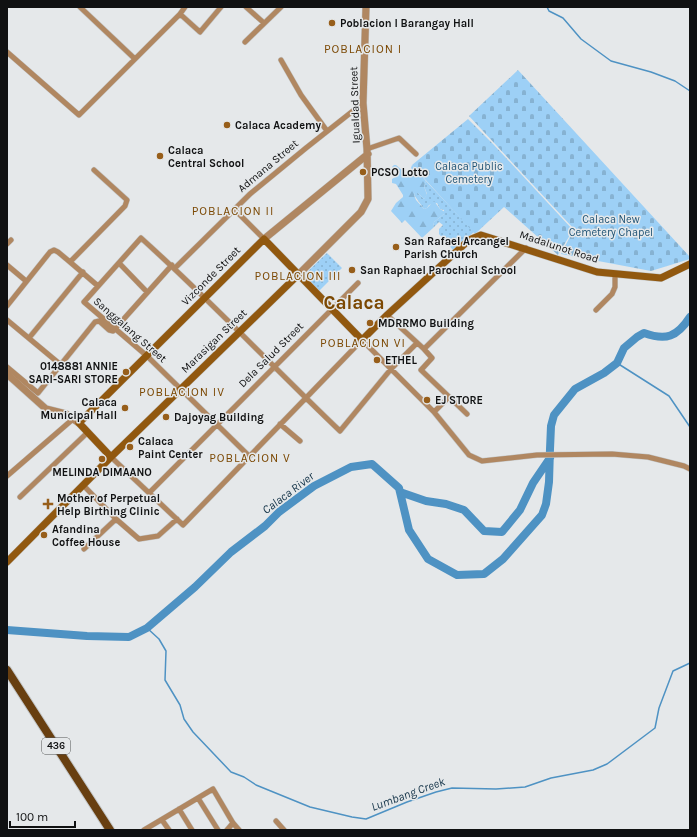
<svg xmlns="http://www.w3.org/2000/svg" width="697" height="837" font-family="Karla,sans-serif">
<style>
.grass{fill:url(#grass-dots)}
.forest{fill:url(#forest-firs)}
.cemetery{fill:url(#cemetery-stones)}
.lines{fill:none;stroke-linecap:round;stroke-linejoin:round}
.stream{stroke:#4e92c3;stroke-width:1.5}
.river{stroke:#4e92c3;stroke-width:8}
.minor-casing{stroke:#c3c6c7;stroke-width:6}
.tertiary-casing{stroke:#c3c6c7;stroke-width:8}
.secondary-casing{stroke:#c3c6c7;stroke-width:8}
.primary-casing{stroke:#c3c6c7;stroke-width:10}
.minor{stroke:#b08761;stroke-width:5}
.tertiary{stroke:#b08761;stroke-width:7}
.secondary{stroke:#91580f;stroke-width:7}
.primary{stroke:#683f10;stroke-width:8}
.poi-dot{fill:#975e1a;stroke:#e5e8ea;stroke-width:1.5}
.labels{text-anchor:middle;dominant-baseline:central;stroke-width:3;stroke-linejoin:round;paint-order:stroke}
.shield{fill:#e5e8ea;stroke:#505253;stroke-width:1}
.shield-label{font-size:10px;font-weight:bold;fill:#101112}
.poi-label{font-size:11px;font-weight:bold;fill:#101112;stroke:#e5e8ea;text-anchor:start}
.street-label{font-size:11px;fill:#101112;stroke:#e5e8ea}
.park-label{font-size:11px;fill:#1f5375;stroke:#e5e8ea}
.neighbourhood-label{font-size:12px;letter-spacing:1px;fill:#7b4803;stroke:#e5e8ea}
.water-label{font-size:12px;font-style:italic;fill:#153449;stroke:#e5e8ea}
.town-label{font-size:19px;font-weight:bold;fill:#7b4803;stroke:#e5e8ea}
</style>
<defs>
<pattern id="grass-dots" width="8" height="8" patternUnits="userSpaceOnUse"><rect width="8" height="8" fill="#9dd0f6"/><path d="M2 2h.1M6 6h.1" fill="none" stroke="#86b2d2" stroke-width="1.8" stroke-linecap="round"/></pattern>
<pattern id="forest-firs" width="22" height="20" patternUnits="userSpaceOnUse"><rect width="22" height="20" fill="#9dd0f6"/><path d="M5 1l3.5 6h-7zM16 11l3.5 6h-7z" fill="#86b2d2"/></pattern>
<pattern id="cemetery-stones" width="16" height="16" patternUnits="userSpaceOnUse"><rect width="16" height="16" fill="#9dd0f6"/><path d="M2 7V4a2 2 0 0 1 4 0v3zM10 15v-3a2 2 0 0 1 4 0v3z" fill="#86b2d2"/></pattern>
</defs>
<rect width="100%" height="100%" fill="#e5e8ea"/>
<path class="grass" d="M426,181L474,232L453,250L439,234V229L443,225L439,222L433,228L434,222L444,214V210L440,209L437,203L429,205L427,208L424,209L414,195L415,193H418L424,199L427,194L424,186Z
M327,253L342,268L319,291L305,277V274Z"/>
<path class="forest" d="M394,165H396L409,176H412L414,174L411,168L412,165L426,181L424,186L427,195L424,199L418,193H415L414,195L416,200L424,209L427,208L434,201L440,209L445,212L444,214L434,222L433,228L422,238L405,220L402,223L391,211L396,203L403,197V195L396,184L392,183V179C402,173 396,173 392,167Z"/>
<path class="cemetery" d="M518,70L690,257V259L651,271L561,254L574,229L469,116Z
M468,119L494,145L573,230L558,255L504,207L475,234L412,165Z"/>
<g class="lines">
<path class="stream" d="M547,7L549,11L563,18L581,39L611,61L651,72L675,81L690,91
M617,363L669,396L690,427
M147,628L159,639L166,651L165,680L180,705L184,719L193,732L231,772L244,777L256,785L310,807L352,817L366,819L407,802L436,792L452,788L496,789L525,787L551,778L593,770L607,764L655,728L659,708L673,671L690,663"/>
<path class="river" d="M400,492L426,501L446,504L464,510L484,531L502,532L520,510L533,483L550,458
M7,630L87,636L129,637L147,628L195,587L231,552L265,526L279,512L314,486L351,467L372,464L399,488L409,530L428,559L457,575L484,574L503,559L542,515L546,504L549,482L550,449L551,426L554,415L575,389L604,373L617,363L624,348L637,337L644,333C666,341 677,337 690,317"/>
<defs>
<path id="minor" d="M80,7L135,59
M246,7L264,23
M180,14L200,32L221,7
M245,42L281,7
M7,52L79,115L180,14L185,7
M281,60L301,95L327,131
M367,149L399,138L416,154
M94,170L127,200L125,206L70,262L98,286
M234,209L264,239
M7,244L11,240
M119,263L147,292
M7,265L26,281
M175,268L250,194L306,148L363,103
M7,306L50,252L54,250L58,252L70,262
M596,310L612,294L615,287V274
M387,315L424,349
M7,320L61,365
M29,338L83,272
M7,367L38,393L95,322L99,321L109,330L113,331L172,265
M434,412L449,397
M467,414L421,370L432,358L424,349L526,248
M280,424L300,441
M249,456L147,356L84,302L141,238C210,300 273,367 340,431L391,369L417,343
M111,457L183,525L362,340L434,412L469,455L482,461L537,455L612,454L648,457L684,466L690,469
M7,476L73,419
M83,485L116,519L84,549
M149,493L358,283
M20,497L88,432
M116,519L139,539L158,536L177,519
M198,798L218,830
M179,809L192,830
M162,820L169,830
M276,821L284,830
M144,830L213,789L233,823L239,830
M227,830L233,823"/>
<path id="tertiary" d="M264,239L368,154
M299,274L361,212L368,199L367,149L363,103L366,7
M7,374L46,409L66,414L79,423"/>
<path id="secondary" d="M111,457L79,423L264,239L362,340L387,315L469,240L481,235L597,272L661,278L690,264
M7,562L111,457L299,274"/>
<path id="primary" d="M7,670L110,830"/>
</defs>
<use href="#minor" class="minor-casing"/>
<use href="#tertiary" class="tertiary-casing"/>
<use href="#secondary" class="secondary-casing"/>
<use href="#primary" class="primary-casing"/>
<use href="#minor" class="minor"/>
<use href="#tertiary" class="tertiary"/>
<use href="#secondary" class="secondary"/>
<use href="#primary" class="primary"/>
</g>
<g class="poi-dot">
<circle cx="332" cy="23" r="4"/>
<circle cx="227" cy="125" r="4"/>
<circle cx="160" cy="156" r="4"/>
<circle cx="363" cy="172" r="4"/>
<circle cx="396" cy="247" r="4"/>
<circle cx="352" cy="270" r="4"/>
<circle cx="370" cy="323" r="4"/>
<circle cx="377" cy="360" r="4"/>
<circle cx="126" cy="372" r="4"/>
<circle cx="427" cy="400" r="4"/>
<circle cx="125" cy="408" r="4"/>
<circle cx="166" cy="417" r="4"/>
<circle cx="130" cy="447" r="4"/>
<circle cx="102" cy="459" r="4"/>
<path d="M46 498h4v4h4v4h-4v4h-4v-4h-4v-4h4z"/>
<circle cx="44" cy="535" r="4"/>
</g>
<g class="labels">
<rect class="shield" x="42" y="738" width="28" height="16" rx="3"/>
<g class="shield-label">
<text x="56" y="746">436</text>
</g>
<g class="poi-label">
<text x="340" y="23">Poblacion I Barangay Hall</text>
<text x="235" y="125">Calaca Academy</text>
<text x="168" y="150">Calaca<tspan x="168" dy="13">Central School</tspan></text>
<text x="371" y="172">PCSO Lotto</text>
<text x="404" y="241">San Rafael Arcangel<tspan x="404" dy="13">Parish Church</tspan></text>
<text x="360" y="270">San Raphael Parochial School</text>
<text x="378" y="323">MDRRMO Building</text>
<text x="385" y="360">ETHEL</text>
<text x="118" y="366" text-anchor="end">0148881 ANNIE<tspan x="118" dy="13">SARI-SARI STORE</tspan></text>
<text x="435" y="400">EJ STORE</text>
<text x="117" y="402" text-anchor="end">Calaca<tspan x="117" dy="13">Municipal Hall</tspan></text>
<text x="174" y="417">Dajoyag Building</text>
<text x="138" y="441">Calaca<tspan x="138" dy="13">Paint Center</tspan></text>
<text x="102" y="472" text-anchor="middle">MELINDA DIMAANO</text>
<text x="57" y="498">Mother of Perpetual<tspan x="57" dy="13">Help Birthing Clinic</tspan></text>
<text x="52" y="529">Afandina<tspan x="52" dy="13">Coffee House</tspan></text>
</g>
<g class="street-label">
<text transform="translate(355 105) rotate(-92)">Igualdad Street</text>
<text transform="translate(268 166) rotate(-40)">Admana Street</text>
<text transform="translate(559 247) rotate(18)">Madalunot Road</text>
<text transform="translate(211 276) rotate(-45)">Vizconde Street</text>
<text transform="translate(130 330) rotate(41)">Sanggalang Street</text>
<text transform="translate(214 341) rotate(-44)">Marasigan Street</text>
<text transform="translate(271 355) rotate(-45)">Dela Salud Street</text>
</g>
<g class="park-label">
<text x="469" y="166">Calaca Public<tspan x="469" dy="13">Cemetery</tspan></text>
<text x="611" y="219">Calaca New<tspan x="611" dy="13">Cemetery Chapel</tspan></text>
</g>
<g class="neighbourhood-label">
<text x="363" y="49">POBLACION I</text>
<text x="233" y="211">POBLACION II</text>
<text x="298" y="276">POBLACION III</text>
<text x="363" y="343">POBLACION VI</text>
<text x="182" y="392">POBLACION IV</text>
<text x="250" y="458">POBLACION V</text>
</g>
<g class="water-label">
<text transform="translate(288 493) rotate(-37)">Calaca River</text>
<text transform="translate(408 794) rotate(-20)">Lumbang Creek</text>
</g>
<g class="town-label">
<text x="354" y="303">Calaca</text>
</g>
</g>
<rect width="697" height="837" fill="none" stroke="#101112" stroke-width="16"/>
<path d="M10 821v6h65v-6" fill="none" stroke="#101112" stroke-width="2"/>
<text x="16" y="821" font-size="12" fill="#101112" stroke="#e5e8ea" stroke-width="3" paint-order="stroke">100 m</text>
</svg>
